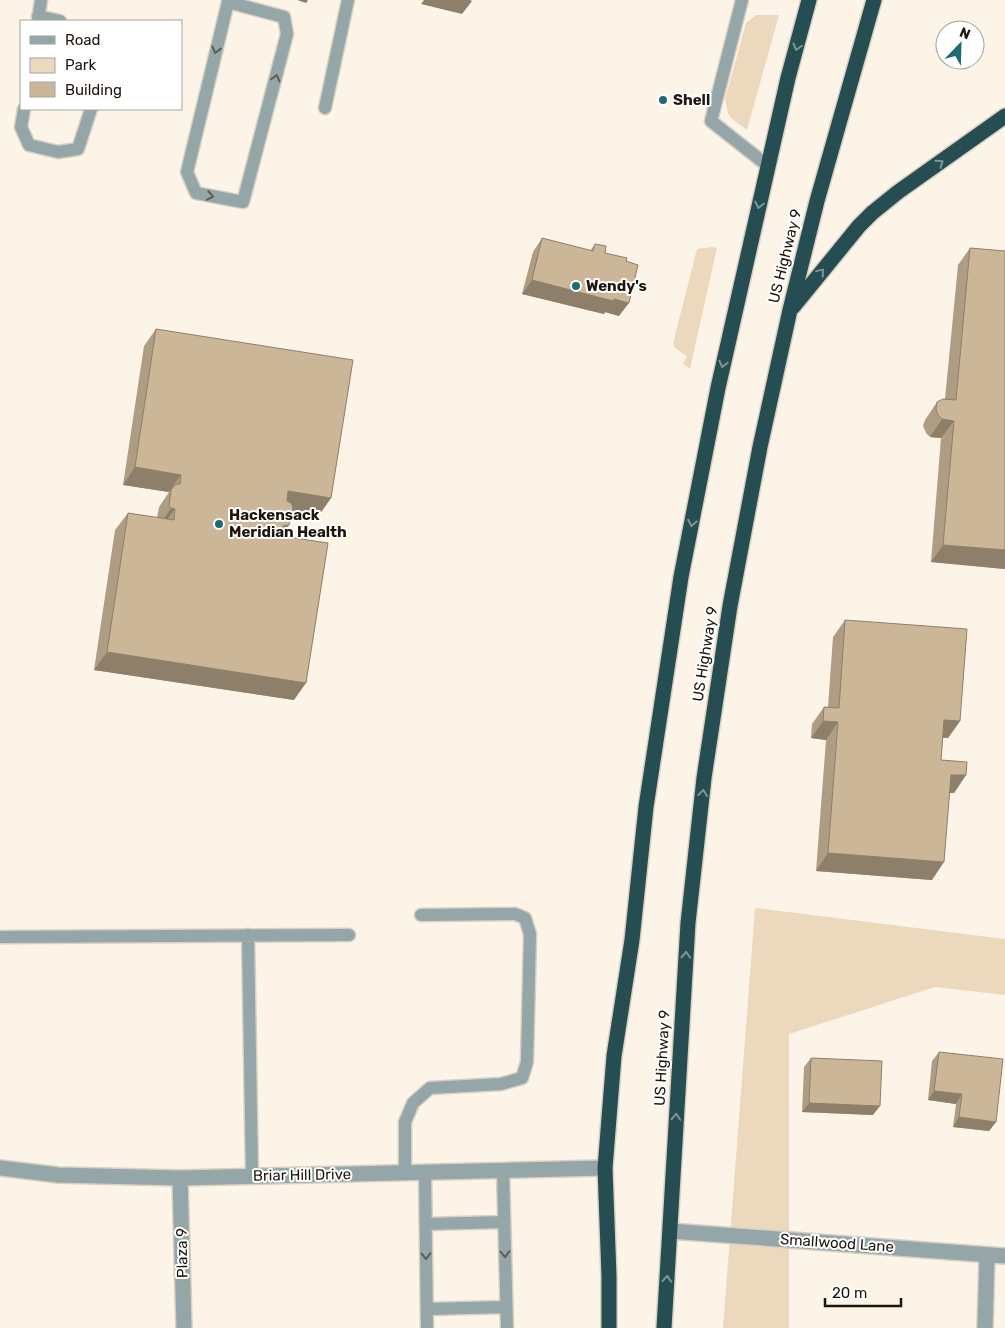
<svg xmlns="http://www.w3.org/2000/svg" width="1005" height="1328" font-family="Rubik,sans-serif">
<style>
.green{fill:#ecd8bd}
.lines{fill:none;stroke-linecap:round;stroke-linejoin:round}
.lane-casing{stroke:#d9d0c5;stroke-width:15}
.street-casing{stroke:#d9d0c5;stroke-width:18}
.highway-casing{stroke:#d9d0c5;stroke-width:18}
.lane{stroke:#94a6a8;stroke-width:12}
.street{stroke:#94a6a8;stroke-width:15}
.highway{stroke:#264e52;stroke-width:15}
.wall{fill:#af9d83}
.shaded-wall{fill:#8e7f6a}
.building{fill:#cbb698;stroke:#8e7f6a}
.oneway{stroke:#7d9597}
.oneway2{stroke:#595e5a}
.poi-dot{fill:#1f6b72;stroke:#fff;stroke-width:2}
.labels{text-anchor:middle;dominant-baseline:central;stroke-width:4;stroke-linejoin:round;paint-order:stroke}
.poi-label{font-size:15px;font-weight:bold;fill:#1e160c;stroke:#fff;text-anchor:start}
.street-label{font-size:15px;fill:#1e160c;stroke:#fff}
</style>
<rect width="100%" height="100%" fill="#fdf4e8"/>
<path class="green" d="M756,15H779L747,130L731,118L728,113L725,99L746,23Z
M712,247L717,248L690,369L683,364L686,359V356L674,347L673,343L697,249Z
M755,908L1005,939V995L935,987L789,1034V1328H723Z"/>
<g class="lines">
<defs>
<path id="lane" d="M742,0L711,121L768,166
M228,2L284,17L287,34L243,202L196,193L187,172L228,2V0
M38,16L60,21
M38,21L41,0
M325,108L348,0
M24,109L21,127L29,145L58,152L78,149L91,109
M248,935L252,1176
M0,937L349,935
M503,1170L507,1328
M425,1172L427,1328
M405,1173V1122L413,1103L430,1088L501,1084L522,1078L527,1062L530,934L525,918L515,914L421,915
M426,1224L504,1222
M427,1309L506,1307"/>
<path id="street" d="M0,1168L58,1175L180,1178L605,1168
M180,1178L184,1328
M670,1231L1005,1256
M985,1328L987,1255"/>
<path id="highway" d="M793,307L859,226L872,213L898,192L1005,116
M609,1328V1276L605,1168L614,1056L632,940L646,807L681,577L718,388L788,78L809,0
M664,1328L688,923L704,778L730,606L760,447L790,310L817,201L874,0"/>
</defs>
<use href="#lane" class="lane-casing"/>
<use href="#street" class="street-casing"/>
<use href="#highway" class="highway-casing"/>
<use href="#lane" class="lane"/>
<use href="#street" class="street"/>
<use href="#highway" class="highway"/>
</g>
<path class="wall" d="M542,238L590,251L595,244L605,253L626,261L619,316L605,312L604,314L522,294L533,252Z
M970,248L1005,251V569L931,562L941,438L930,437L926,433L923,426L925,420L937,402L945,399L958,265Z
M156,329L331,498L319,515L292,511L281,536L294,700L94,670L115,530L128,513L157,518L159,507L169,492L123,485L144,346Z
M845,620L960,721L948,738H943L941,760L966,775L954,793H949L932,880L816,871L826,740L811,738L812,724L824,707H828L833,637Z
M939,1052L996,1122L989,1131L953,1127L956,1104L928,1100L932,1061Z
M811,1058L873,1115L802,1112L804,1067Z"/>
<path class="shaded-wall" d="M297,0H308L306,3Z
M424,0H470L472,1L462,14L421,4Z
M532,280L614,299L629,303L619,316L605,312L604,314L522,294Z
M942,419L954,421L941,438L930,437Z
M135,467L181,475L169,492L123,485Z
M288,491L331,498L319,515L276,509Z
M171,508L175,509L163,526H159Z
M289,525L277,542L283,526Z
M943,545L1005,550V569L931,562Z
M107,652L306,683L294,700L94,670Z
M944,720L960,721L948,738L932,737Z
M823,721L838,722L826,740L811,738Z
M951,775H966L954,793L938,792Z
M828,853L944,862L932,880L816,871Z
M934,1091L962,1094L956,1104L928,1100Z
M809,1103L880,1106L873,1115L802,1112Z
M959,1117L996,1122L989,1131L953,1127Z"/>
<path class="building" d="M542,238L593,251L595,244L606,246L605,253L627,258L626,261L638,265L629,303L614,299L613,301L532,280Z
M970,248L1005,251V550L943,545L954,421L942,419L938,415L936,409L937,402L943,399L956,400Z
M156,329L353,360L331,498L288,491L287,501L291,503L293,507L289,525L283,526L281,536L328,543L306,683L107,652L128,513L174,520L175,509L171,508L169,506L171,490L176,484H180L181,475L135,467Z
M845,620L967,629L960,721L944,720L941,760L967,762L966,775H951L944,862L828,853L838,722L823,721L824,707L839,708Z
M939,1052L1003,1059L996,1122L959,1117L962,1094L934,1091Z
M811,1058L882,1061L880,1106L809,1103Z"/>
<defs><path id="oneway-chevron" d="M-2-3.5L2.5 0L-2 3.5" fill="none" stroke-width="1.6" stroke-linecap="round" stroke-linejoin="round" transform="scale(1.25)"/></defs>
<g class="oneway">
<use href="#oneway-chevron" transform="translate(797 47) rotate(105)"/>
<use href="#oneway-chevron" transform="translate(940 163) rotate(-35)"/>
<use href="#oneway-chevron" transform="translate(759 205) rotate(103)"/>
<use href="#oneway-chevron" transform="translate(821 272) rotate(-50)"/>
<use href="#oneway-chevron" transform="translate(723 364) rotate(103)"/>
<use href="#oneway-chevron" transform="translate(692 523) rotate(101)"/>
<use href="#oneway-chevron" transform="translate(703 793) rotate(-83)"/>
<use href="#oneway-chevron" transform="translate(686 955) rotate(-87)"/>
<use href="#oneway-chevron" transform="translate(676 1117) rotate(-87)"/>
<use href="#oneway-chevron" transform="translate(667 1279) rotate(-86)"/>
</g>
<g class="oneway2">
<use href="#oneway-chevron" transform="translate(216 50) rotate(104)"/>
<use href="#oneway-chevron" transform="translate(276 78) rotate(-75)"/>
<use href="#oneway-chevron" transform="translate(210 196) rotate(11)"/>
<use href="#oneway-chevron" transform="translate(505 1254) rotate(88)"/>
<use href="#oneway-chevron" transform="translate(426 1256) rotate(89)"/>
</g>
<g class="poi-dot">
<circle cx="663" cy="100" r="5"/>
<circle cx="576" cy="286" r="5"/>
<circle cx="219" cy="524" r="5"/>
</g>
<g class="labels">
<g class="poi-label">
<text x="673" y="100">Shell</text>
<text x="586" y="286">Wendy's</text>
<text x="229" y="515">Hackensack<tspan x="229" dy="17">Meridian Health</tspan></text>
</g>
<g class="street-label">
<text transform="translate(785 256) rotate(-76)">US Highway 9</text>
<text transform="translate(705 654) rotate(-81)">US Highway 9</text>
<text transform="translate(662 1058) rotate(-87)">US Highway 9</text>
<text transform="translate(302 1175) rotate(-1)">Briar Hill Drive</text>
<text transform="translate(837 1243) rotate(4)">Smallwood Lane</text>
<text transform="translate(182 1253) rotate(-91)">Plaza 9</text>
</g>
</g>
<rect x="20" y="20" width="162" height="90" fill="#ffffff" stroke="#a5a29e"/>
<rect x="30" y="36" width="25" height="8" fill="#94a6a8" stroke="#a5a29e"/>
<text x="65" y="45" font-size="15" fill="#1e160c">Road</text>
<rect x="30" y="58" width="25" height="15" fill="#ecd8bd" stroke="#a5a29e"/>
<text x="65" y="70" font-size="15" fill="#1e160c">Park</text>
<rect x="30" y="82" width="25" height="15" fill="#cbb698" stroke="#a5a29e"/>
<text x="65" y="95" font-size="15" fill="#1e160c">Building</text>
<g transform="translate(960 45) rotate(23)"><circle r="24" fill="#ffffff" stroke="#a5a29e"/>
<path d="M0-4L9 19L0 12L-9 19Z" fill="#1f6b72"/>
<text y="-8" font-size="14" font-weight="bold" text-anchor="middle" fill="#1e160c">N</text>
</g>
<path d="M825 1298v8h76v-8" fill="none" stroke="#1e160c" stroke-width="2.5"/>
<text x="832" y="1298" font-size="15" fill="#1e160c" stroke="#ffffff" stroke-width="4" paint-order="stroke">20 m</text>
</svg>
